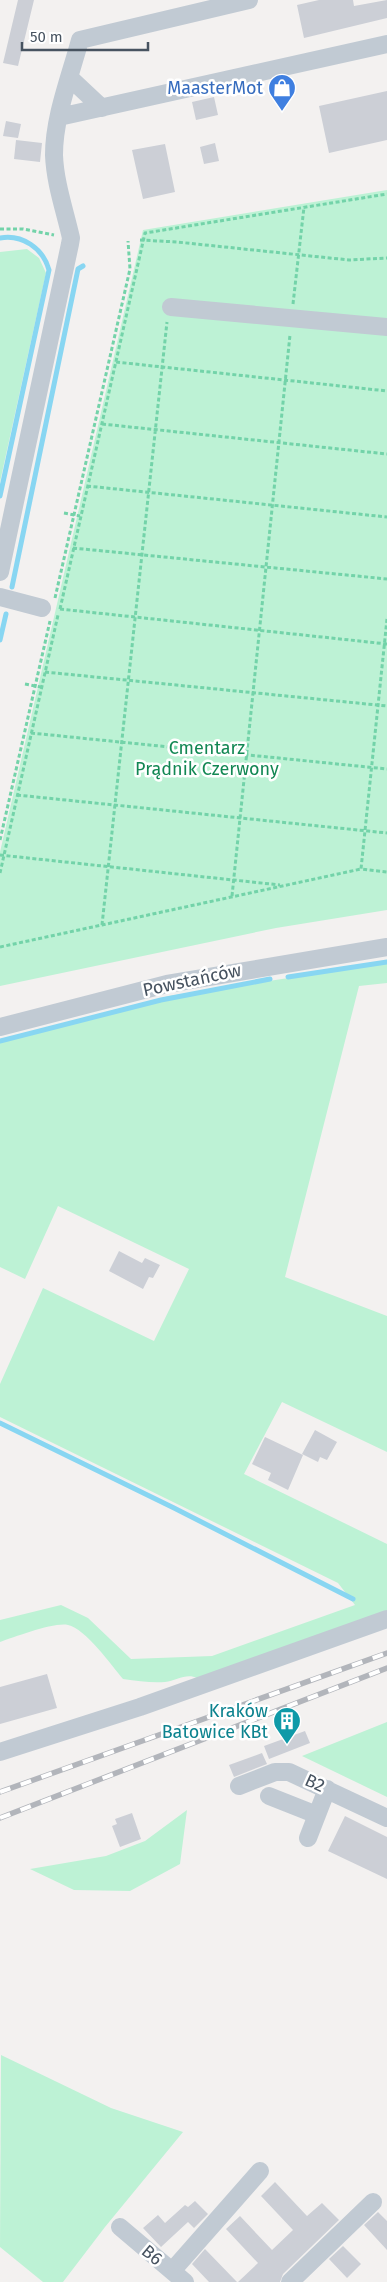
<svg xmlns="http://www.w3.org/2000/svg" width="387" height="2282" font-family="'Fira Sans',sans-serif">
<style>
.green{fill:#bdf2d5}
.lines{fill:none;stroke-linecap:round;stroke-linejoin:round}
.stream{stroke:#88d6f2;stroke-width:5}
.building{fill:#cccfd6}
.path{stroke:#73d3a9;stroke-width:3;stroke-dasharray:4 2.5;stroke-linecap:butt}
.minor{stroke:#c1cad3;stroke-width:18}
.rail-casing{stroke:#b2b5bb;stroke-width:5.5}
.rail{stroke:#fff;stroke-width:4;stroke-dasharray:11;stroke-linecap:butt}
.labels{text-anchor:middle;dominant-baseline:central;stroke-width:5;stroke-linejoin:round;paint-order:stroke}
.shop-label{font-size:18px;fill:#366cbe;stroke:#fff;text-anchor:end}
.park-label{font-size:18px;fill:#128753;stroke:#fff}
.street-label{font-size:18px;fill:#475360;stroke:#fff}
.culture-label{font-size:18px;fill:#0d838f;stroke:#fff;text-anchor:end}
</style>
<rect width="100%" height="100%" fill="#f3f1f0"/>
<path class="green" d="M387,190V910L276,928L0,986V852L143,230Z
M27,249L39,258L46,273L0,482V252Z
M387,963V983L359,986L285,1277L387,1316V1452L282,1402L244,1474L387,1544V1616L197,1678C186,1673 176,1681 165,1682C151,1683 138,1681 123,1679C112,1666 85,1628 68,1625C54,1622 15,1637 0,1642V1620L61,1605L88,1618L131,1659L212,1656L355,1605L338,1583L0,1417V1384L43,1288L154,1341L189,1269L58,1206L25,1279L0,1267V1043L169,996Z
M387,1722V1797L302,1756Z
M187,1810L180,1864L130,1891L74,1890L30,1869L106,1856L145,1841Z
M1,2055L111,2108L183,2132L105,2227L63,2282H43L0,2247Z"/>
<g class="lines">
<path class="stream" d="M0,238C22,234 43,248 49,270L0,496
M12,587L78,269L83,266
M0,640L6,614
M288,977L387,962
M0,1041L161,1000L270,979
M0,1423L174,1508L353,1599"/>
</g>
<path class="building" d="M18,0H34L18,66L3,63Z
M319,0H353L354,6L387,0V18L304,38L297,5Z
M387,91V140L329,153L319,106Z
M214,97L218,115L196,120L192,102Z
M6,121L21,124L18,138L3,136Z
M16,140L42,143L40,162L14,159Z
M215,143L219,161L204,164L200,147Z
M165,144L175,192L143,199L132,150Z
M119,1251L142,1263L145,1258L160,1265L153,1278L149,1277L143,1289L109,1271Z
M315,1430L337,1442L327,1460L320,1457L318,1462L302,1454Z
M265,1437L303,1455L288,1490L268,1480L271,1473L252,1464Z
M47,1674L57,1708L0,1724V1687Z
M305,1731L310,1743L269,1759L264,1746Z
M262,1753L267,1764L234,1777L229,1765Z
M132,1813L141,1839L120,1847L112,1826L117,1824L115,1819Z
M345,1816L387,1837V1879L328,1851Z
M275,2182L307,2216L322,2203L339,2220L283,2274L280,2282H238L258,2263L226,2229L240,2216L272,2250L293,2230L261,2196Z
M195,2201L208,2214L194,2228L188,2222L161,2247L143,2228L158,2215L165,2223L185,2205L188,2207Z
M378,2212L387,2221V2250L364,2225Z
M343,2246L361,2264L347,2278L329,2259Z
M205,2249L237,2282H209L192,2264Z"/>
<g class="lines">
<path class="path" d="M0,229H23L54,235
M140,240L177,242L349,260L387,258
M293,304L304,207
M116,362L387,391
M102,424L387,454
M87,486L387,517
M64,513L80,516
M73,548L387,579
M55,598L130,269L128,241
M60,609L145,233L387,194
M60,609L387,644
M387,619L361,869L387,872
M45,672L387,706
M25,684L41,687
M31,733L387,769
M17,795L387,833
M0,840L50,621
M0,855L280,885
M0,873L58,615
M232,896L290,335
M102,925L167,322
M0,947L361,869"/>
<path class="minor" d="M70,78L102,108
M59,117L387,44
M171,307L387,327
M0,572L70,244L71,238C65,211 55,183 54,155C54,117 70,77 80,40L249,0
M0,597L42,608
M0,1027L167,984L387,947
M0,1752L140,1707L387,1619
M239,1786L275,1772H289L387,1818
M269,1796L317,1815
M308,1838L327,1789
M120,2227L185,2282
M172,2271L260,2171
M290,2282L373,2202"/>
<defs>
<path id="rail" d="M0,1792L387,1653
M0,1818L387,1668"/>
</defs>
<use href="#rail" class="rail-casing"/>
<use href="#rail" class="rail"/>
</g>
<defs>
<symbol id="shop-pin" viewBox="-11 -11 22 30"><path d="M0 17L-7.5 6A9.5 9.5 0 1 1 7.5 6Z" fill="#3f7fe0" stroke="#fff"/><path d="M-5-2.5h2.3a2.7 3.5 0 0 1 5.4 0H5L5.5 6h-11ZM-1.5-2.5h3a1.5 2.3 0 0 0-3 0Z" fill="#fff"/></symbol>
<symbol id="building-pin" viewBox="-11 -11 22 30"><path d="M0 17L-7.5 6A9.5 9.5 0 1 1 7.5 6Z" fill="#0f9aa8" stroke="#fff"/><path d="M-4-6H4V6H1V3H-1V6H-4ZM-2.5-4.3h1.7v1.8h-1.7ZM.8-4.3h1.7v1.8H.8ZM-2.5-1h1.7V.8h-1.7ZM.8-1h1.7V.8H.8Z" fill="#fff"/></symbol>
</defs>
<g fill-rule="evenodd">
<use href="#shop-pin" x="266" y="72" width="32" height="43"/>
<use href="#building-pin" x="271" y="1705" width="32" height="43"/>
</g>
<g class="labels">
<g class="shop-label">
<text x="263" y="88">MaasterMot</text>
</g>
<g class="park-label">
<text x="207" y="748">Cmentarz<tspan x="207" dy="21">Prądnik Czerwony</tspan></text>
</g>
<g class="street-label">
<text transform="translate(192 980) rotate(-12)">Powstańców</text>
<text transform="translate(315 1783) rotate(24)">B2</text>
<text transform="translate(152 2255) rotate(40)">B6</text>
</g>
<g class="culture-label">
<text x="268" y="1711">Kraków<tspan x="268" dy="21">Batowice KBt</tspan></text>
</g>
</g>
<path d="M22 42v8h126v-8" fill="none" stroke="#475360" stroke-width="2.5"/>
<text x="30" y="42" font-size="15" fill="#475360" stroke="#ffffff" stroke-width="4" paint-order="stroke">50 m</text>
</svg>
